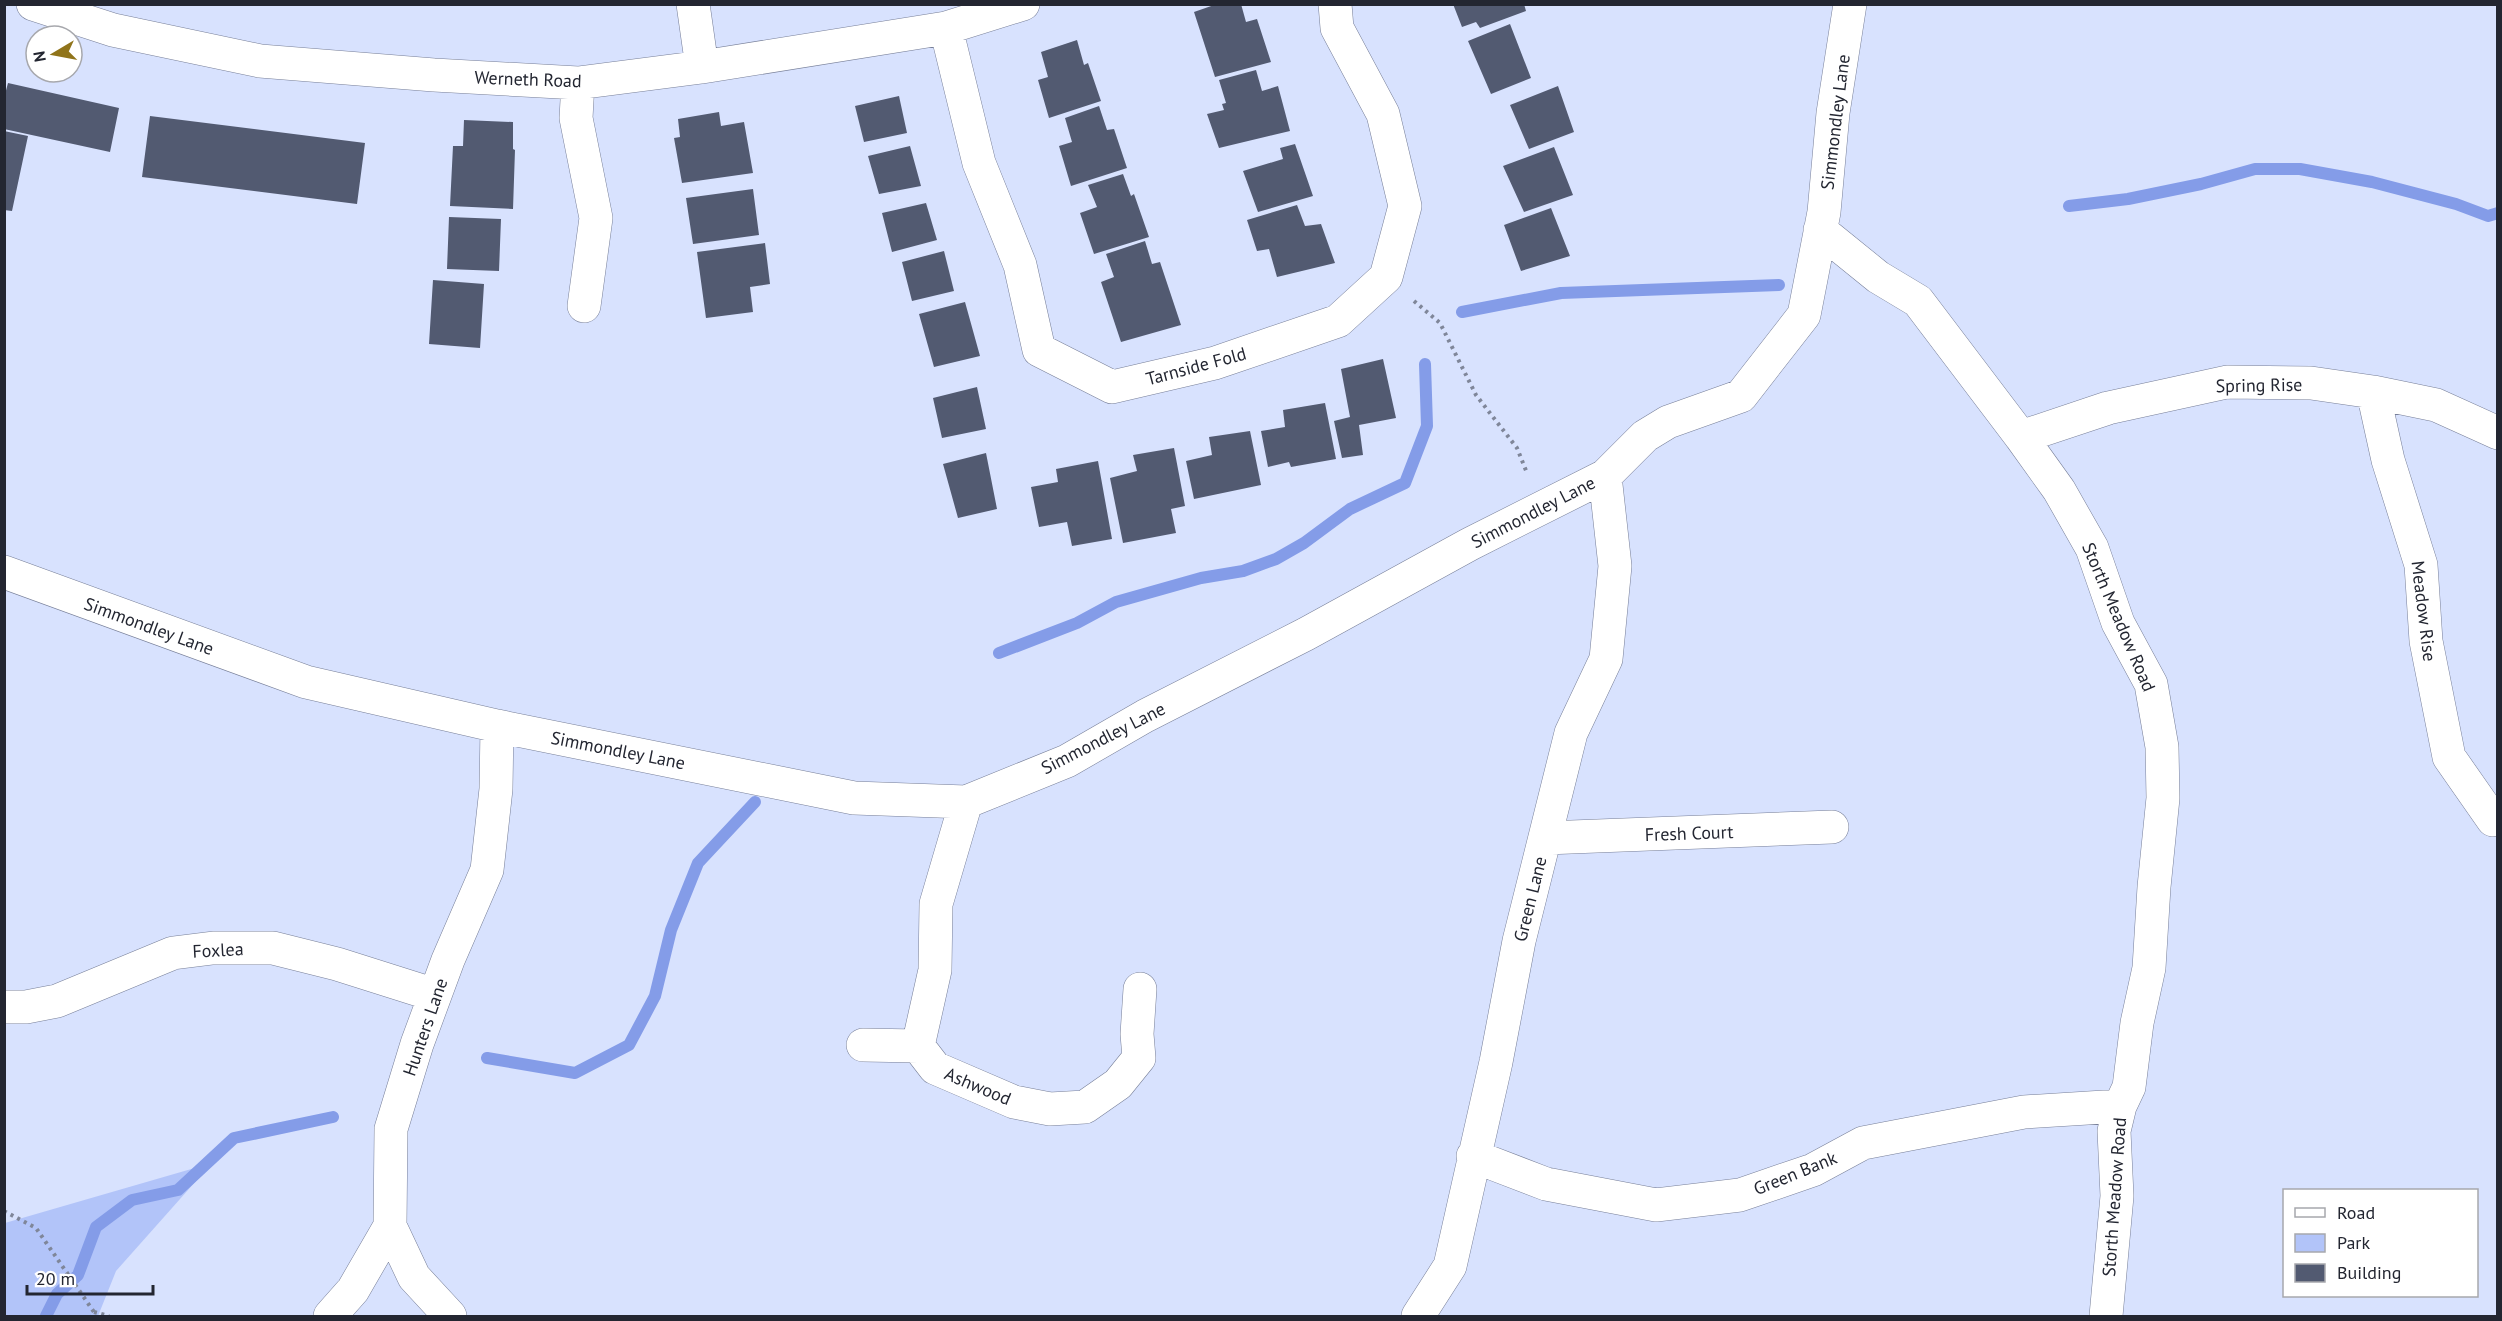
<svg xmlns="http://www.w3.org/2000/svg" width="2502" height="1321" font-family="'PT Sans',sans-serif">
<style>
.green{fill:#b2c4f9}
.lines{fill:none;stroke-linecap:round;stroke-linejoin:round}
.stream{stroke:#849ce8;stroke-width:12}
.building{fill:#525a71}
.minor-casing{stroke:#777f98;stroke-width:34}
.path{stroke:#7f8699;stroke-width:4;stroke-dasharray:3 4.5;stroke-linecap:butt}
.minor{stroke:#fff;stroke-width:33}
.labels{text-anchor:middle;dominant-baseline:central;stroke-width:6;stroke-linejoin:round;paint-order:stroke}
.street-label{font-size:18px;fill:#232631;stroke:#fff}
</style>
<rect width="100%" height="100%" fill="#d8e2fe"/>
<path class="green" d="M212,1163L116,1271L98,1316H5V1223Z"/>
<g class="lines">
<path class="stream" d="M2069,206L2128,199L2201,184L2255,169H2300L2372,182L2456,204L2488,216L2498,213
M1462,312L1561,293L1779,285
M999,653L1077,623L1116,602L1201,578L1243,571L1276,559L1304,543L1350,509L1405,483L1427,426L1425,364
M487,1058L575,1073L629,1045L655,996L671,930L698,863L755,802
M46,1316L57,1294L78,1275L96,1227L132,1200L178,1190L234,1138L333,1117"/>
</g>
<path class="building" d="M1217,4H1241L1246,22L1257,19L1271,62L1215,77L1194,12Z
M1453,4H1524L1526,11L1480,28L1476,22L1462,27Z
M1510,24L1531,78L1491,94L1468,41Z
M1077,40L1084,65L1088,63L1101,101L1049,118L1038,80L1048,77L1041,52Z
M1256,70L1262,91L1278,86L1290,131L1219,148L1207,114L1224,110L1222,104L1226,103L1219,80Z
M8,83L119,108L110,152L4,129V98Z
M1558,86L1574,132L1529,149L1510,105Z
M899,96L907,133L864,142L855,106Z
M1099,106L1107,130L1114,129L1127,168L1071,186L1059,146L1072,142L1065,118Z
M719,112L721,126L744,122L753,173L682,183L674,138L680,137L678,119Z
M150,116L365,143L357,204L142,177Z
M464,120L513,122V149L515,150L513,209L450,206L453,146H463Z
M4,131L28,136L12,211L4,210Z
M1295,144L1313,196L1258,212L1243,171L1283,159L1280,148Z
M910,146L921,186L879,194L868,156Z
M1554,147L1573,195L1524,212L1503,166Z
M1123,174L1131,196L1134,194L1149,237L1094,254L1080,213L1097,207L1088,185Z
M753,189L759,235L693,244L686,198Z
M926,203L937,240L892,252L882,213Z
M1297,205L1305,226L1321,224L1335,263L1277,277L1269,249L1257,251L1247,220Z
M1551,208L1570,256L1521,271L1504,225Z
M449,217L501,219L499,271L447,269Z
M1145,241L1152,264L1160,262L1181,325L1121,342L1101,282L1114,277L1106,254Z
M765,243L770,284L750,287L753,312L706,318L697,252Z
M944,251L954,291L912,301L902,262Z
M433,280L484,284L480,348L429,344Z
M965,302L980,356L934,367L919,314Z
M1383,359L1396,418L1359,425L1363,455L1342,458L1334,421L1350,417L1341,369Z
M977,387L986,429L942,438L933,398Z
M1325,403L1336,459L1291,467L1289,462L1268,467L1261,431L1285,427L1283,410Z
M1250,431L1261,485L1194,499L1186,461L1212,455L1209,437Z
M1174,448L1185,506L1171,509L1176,533L1123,543L1110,478L1137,471L1133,455Z
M986,453L997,509L958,518L943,464Z
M1098,461L1112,539L1072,546L1067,522L1039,527L1031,487L1058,482L1056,469Z"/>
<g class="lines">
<defs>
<path id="minor" d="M33,4L113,30L260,61L434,75L578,83L702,67L946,28L1023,4
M693,4L702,67
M946,28L979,163L1020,265L1039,350L1112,387L1215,363L1338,321L1386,277L1405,206L1383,114L1337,28L1335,4
M578,83L576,118L596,218L584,306
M1820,230L1878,277L1918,301L2021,437L2059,490L2092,548L2118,623L2151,684L2162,747L2163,798L2154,887L2149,968L2137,1023L2129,1087L2120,1106L2114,1131L2117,1196L2106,1316
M2373,392L2388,460L2421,565L2426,641L2449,757L2493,820
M2021,437L2108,408L2227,382L2311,383L2373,392L2436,405L2498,433
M4,572L306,682L497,726L854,798L966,802L1067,761L1145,716L1306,634L1470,544L1605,476L1645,436L1668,422L1741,396L1804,315L1824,212L1833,113L1850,4
M966,802L936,904L935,970L918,1046L935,1068L1014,1102L1050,1109L1085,1107L1118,1084L1139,1058L1137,1034L1140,989
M1545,838L1832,827
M4,1007H26L57,1001L173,953L213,948H273L337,964L435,995
M863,1045L918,1046
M1473,1156L1546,1184L1656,1205L1740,1195L1813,1170L1863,1143L2024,1112L2120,1106
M330,1316L353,1290L390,1226
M450,1316L414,1277L390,1226L391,1129L417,1044L448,960L487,870L496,789L497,726
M1418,1316L1450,1266L1496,1062L1519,941L1571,733L1606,659L1615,566L1605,476"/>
</defs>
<use href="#minor" class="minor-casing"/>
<path class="path" d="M1414,301L1440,323L1476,395L1517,448L1527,473
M4,1211L36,1228L94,1312L92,1316
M94,1312L109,1316"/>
<use href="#minor" class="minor"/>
</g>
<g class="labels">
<g class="street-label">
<text transform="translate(528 79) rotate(2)">Werneth Road</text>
<text transform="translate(1835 122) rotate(-83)">Simmondley Lane</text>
<text transform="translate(1196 366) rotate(-15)">Tarnside Fold</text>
<text transform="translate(2259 385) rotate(-1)">Spring Rise</text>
<text transform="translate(1533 512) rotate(-27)">Simmondley Lane</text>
<text transform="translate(2424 611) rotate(83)">Meadow Rise</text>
<text transform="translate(2119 617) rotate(67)">Storth Meadow Road</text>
<text transform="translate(149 626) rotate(20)">Simmondley Lane</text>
<text transform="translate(1103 738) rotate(-27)">Simmondley Lane</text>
<text transform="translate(618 750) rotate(11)">Simmondley Lane</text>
<text transform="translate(1689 833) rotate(-2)">Fresh Court</text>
<text transform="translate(1530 899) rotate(-76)">Green Lane</text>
<text transform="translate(218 950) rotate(-3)">Foxlea</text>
<text transform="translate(425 1027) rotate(-71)">Hunters Lane</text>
<text transform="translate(978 1086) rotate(23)">Ashwood</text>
<text transform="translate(1795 1173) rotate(-22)">Green Bank</text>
<text transform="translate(2114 1197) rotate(-86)">Storth Meadow Road</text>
</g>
</g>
<rect width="2502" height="1321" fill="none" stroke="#232631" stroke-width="12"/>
<rect x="2283" y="1189" width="195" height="108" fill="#ffffff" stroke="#a7a8ad" stroke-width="1.5"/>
<rect x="2295" y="1208" width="30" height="9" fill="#ffffff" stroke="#a7a8ad" stroke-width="1.5"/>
<text x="2337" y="1219" font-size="18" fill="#232631">Road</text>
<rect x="2295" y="1234" width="30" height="18" fill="#b2c4f9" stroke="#a7a8ad" stroke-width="1.5"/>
<text x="2337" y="1249" font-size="18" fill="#232631">Park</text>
<rect x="2295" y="1264" width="30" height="18" fill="#525a71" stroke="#a7a8ad" stroke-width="1.5"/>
<text x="2337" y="1279" font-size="18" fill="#232631">Building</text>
<g transform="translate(54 54) rotate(260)"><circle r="28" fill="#ffffff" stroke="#a7a8ad" stroke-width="1.5"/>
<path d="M0-4.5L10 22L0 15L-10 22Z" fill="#90741a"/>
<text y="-9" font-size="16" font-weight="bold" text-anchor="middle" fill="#232631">N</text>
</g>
<path d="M27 1285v9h126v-9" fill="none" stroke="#232631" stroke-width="3"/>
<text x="36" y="1285" font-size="18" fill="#232631" stroke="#ffffff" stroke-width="4.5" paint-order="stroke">20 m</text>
</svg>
